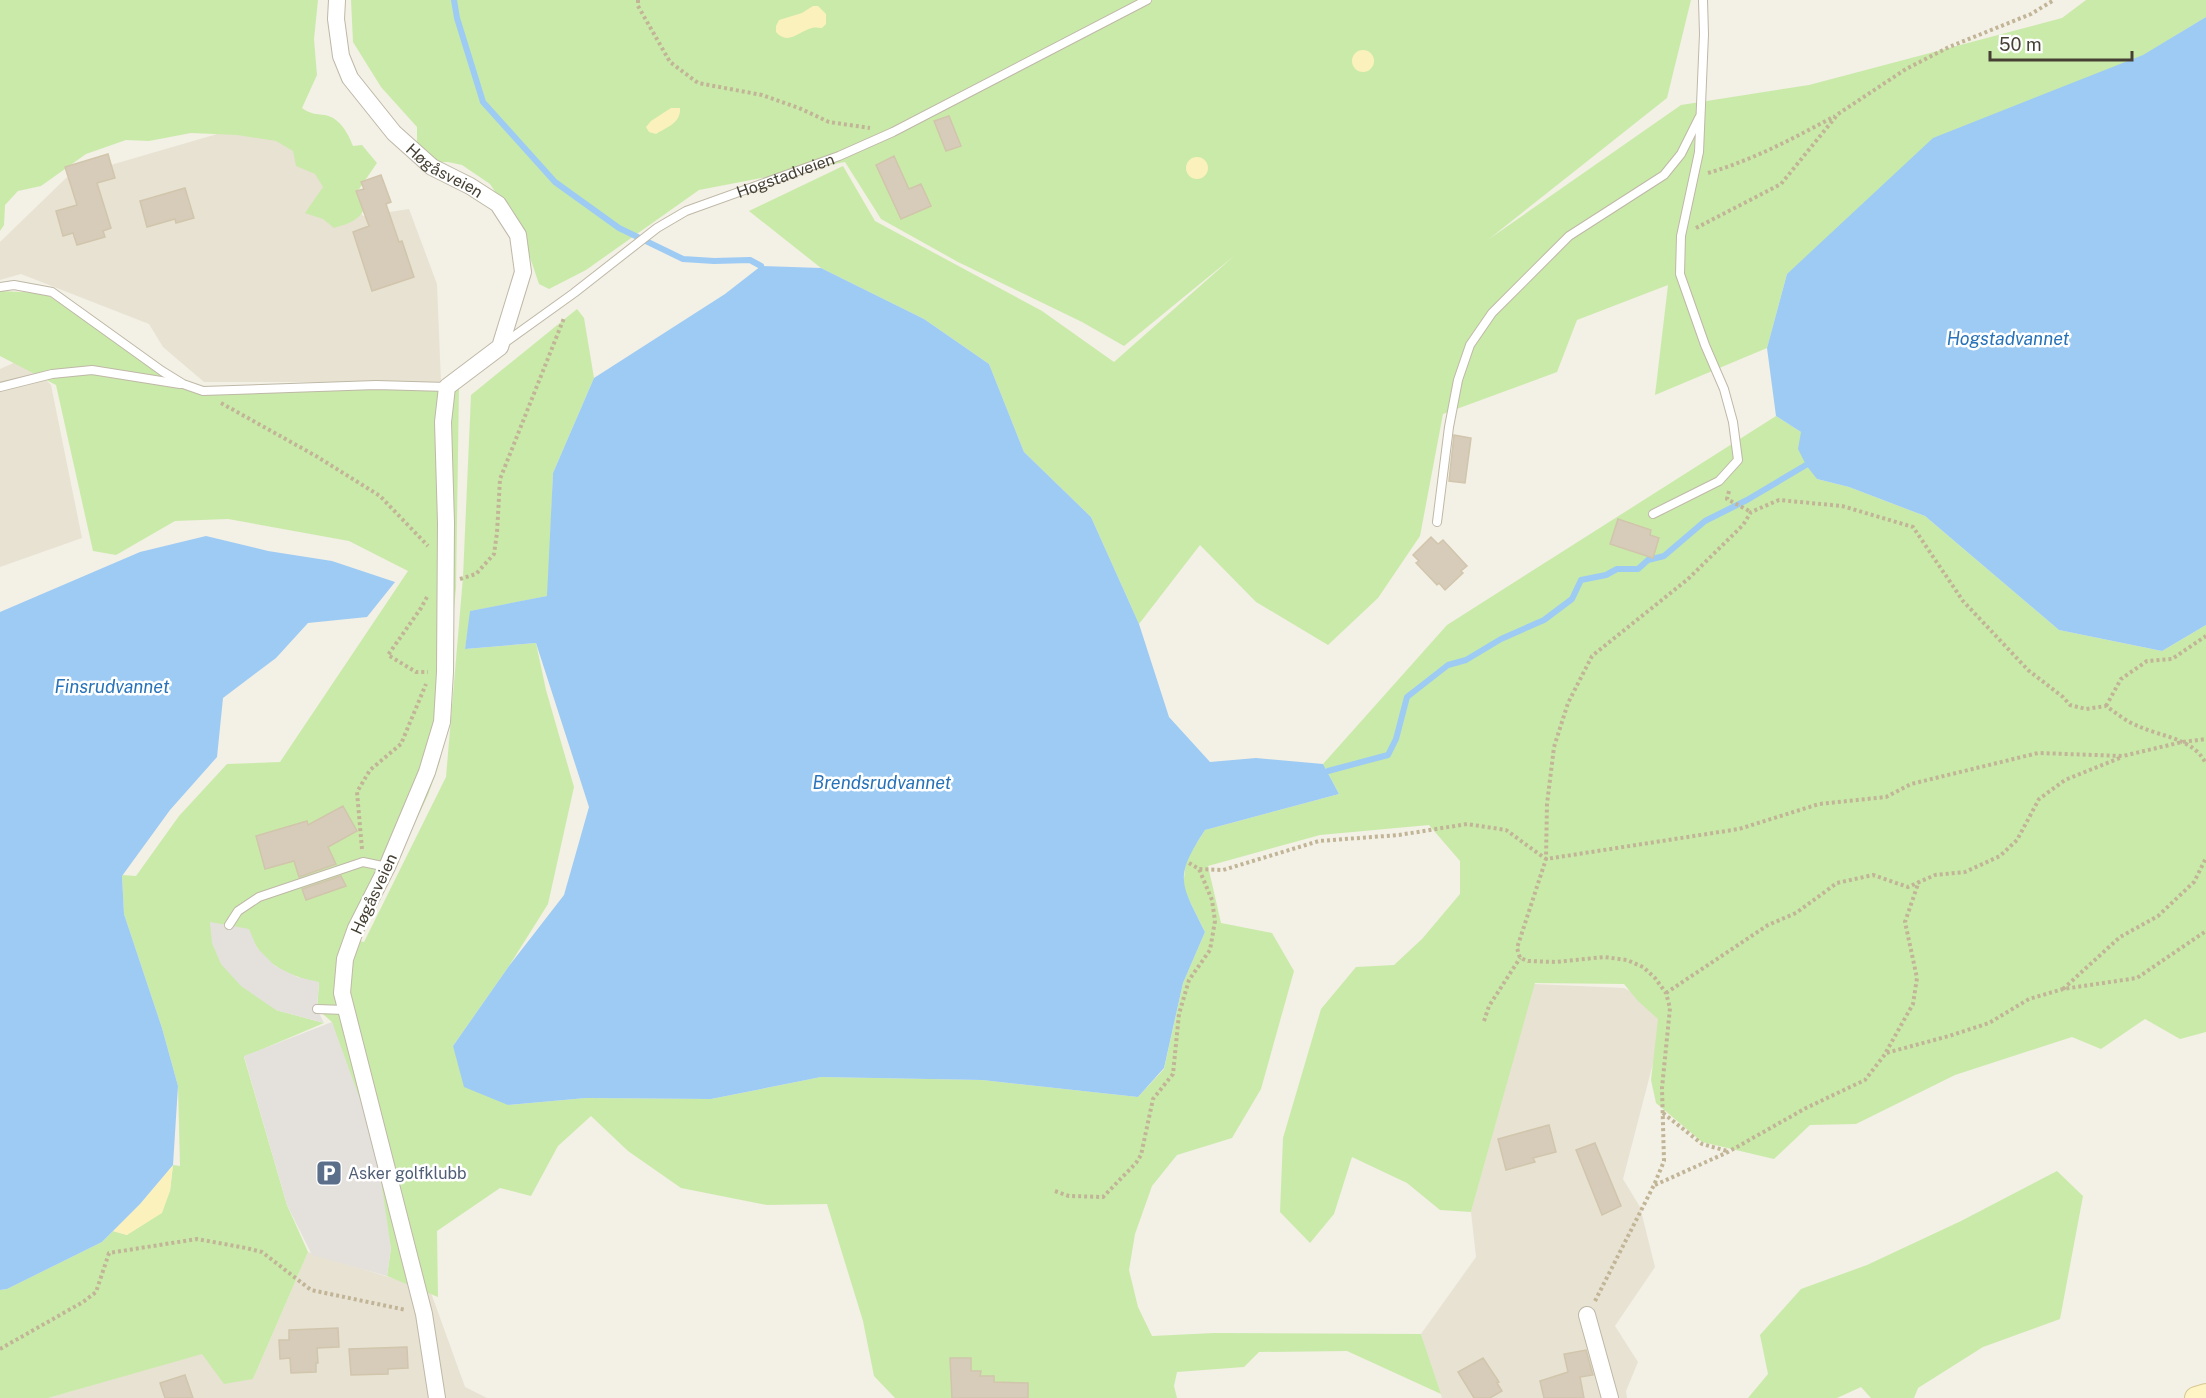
<svg xmlns="http://www.w3.org/2000/svg" width="2206" height="1398" font-family="'Public Sans',sans-serif">
<style>
.residential{fill:#e8e2d2}
.green{fill:#caeaaa}
.sand{fill:#fbf1bd}
.parking{fill:#e4e1dd}
.water{fill:#9dcbf4}
.lines{fill:none;stroke-linecap:round;stroke-linejoin:round}
.stream{stroke:#9dcbf4;stroke-width:6}
.building{fill:#d6ccb9;stroke:#d1c5ac;stroke-width:1.5}
.lane-casing{stroke:#bfb8a7;stroke-width:10}
.street-casing{stroke:#bfb8a7;stroke-width:18}
.secondary-casing{stroke:#d6c891;stroke-width:24}
.path{stroke:#c2b597;stroke-width:4;stroke-dasharray:3 3;stroke-linecap:butt}
.lane{stroke:#fff;stroke-width:8}
.street{stroke:#fff;stroke-width:16}
.secondary{stroke:#fff4c3;stroke-width:22}
.labels{text-anchor:middle;dominant-baseline:central;stroke-width:5;stroke-linejoin:round;paint-order:stroke}
.street-label{font-size:16px;fill:#464034;stroke:#fff}
.service-label{font-size:16px;fill:#4e5e75;stroke:#fff;text-anchor:start}
.water-label{font-size:18px;font-style:italic;fill:#2772b8;stroke:#fff}
</style>
<rect width="100%" height="100%" fill="#f3f0e5"/>
<path class="residential" d="M255,123L319,144L363,216L409,209L437,284L441,382H204L163,347L149,324L21,274L0,280V242L66,178Z
M25,358L51,385L82,538L0,567V369Z
M1534,984L1624,988L1642,997L1665,1017L1623,1179L1640,1207L1655,1267L1615,1326L1638,1362L1626,1391L1627,1398H1442L1421,1334L1476,1257L1471,1212Z
M308,1252L430,1290L465,1387L487,1398H48L202,1353L253,1379Z"/>
<path class="green" d="M0,0H318L314,39L317,75L302,108C310,114 316,114 325,115C340,118 348,133 353,146L362,145L377,163L357,192L364,209C358,222 346,224 334,228L323,219L305,213L323,187L315,174L296,166L293,151L276,141L237,135L191,133L149,141L126,140L86,154L41,186L18,191L5,205L4,225L0,231Z
M351,0H1691L1667,98L1489,239L1681,105L1809,85L2062,18L2086,0H2206V17L1787,274L1767,348L1655,395L1668,285L1577,320L1557,372L1443,414L1420,536L1378,598L1328,645L1256,602L1200,545L1139,624L1091,517L1024,452L989,364L924,319L821,268L749,211L843,166L875,221L1042,311L1114,362L1234,256L1124,346L1082,322L958,262L881,219L845,162L699,190L586,270L549,289L539,284L521,231L490,184L462,165L448,162L420,163L409,155L417,142V127L381,87L353,42Z
M0,291L44,293L202,392L459,386L456,588L440,761L428,795L359,941L364,942L446,777L463,577L471,395L577,309L584,318L594,378L553,473L548,596L471,611L465,649L536,643L546,690L574,787L548,904L509,966L453,1046L508,1105L586,1098L711,1099L821,1077L982,1080L1138,1097L1164,1069L1183,983L1205,932L1183,888L1186,860L1205,830L1339,794L1323,764L1447,625L1776,416L1801,432L1817,479L1849,487L1925,516L2059,630L2162,651L2206,625V1032L2180,1039L2145,1019L2101,1049L2072,1037L1955,1075L1856,1124L1810,1125L1774,1159L1702,1142L1656,1103L1651,1080L1658,1019L1638,1001L1624,984L1535,983L1471,1212L1440,1210L1407,1183L1352,1157L1334,1214L1310,1243L1280,1212L1283,1138L1321,1009L1356,967L1394,965L1422,939L1460,894V861L1429,825L1320,835L1208,866L1221,923L1272,933L1294,971L1261,1089L1232,1138L1177,1155L1152,1186L1135,1234L1129,1270L1138,1307L1152,1336L1214,1333L1421,1334L1441,1394L1347,1351L1259,1352L1244,1367L1177,1372L1174,1386L1177,1398H895L874,1376L863,1321L827,1204L767,1205L681,1188L628,1151L591,1116L558,1146L531,1196L500,1188L437,1231L438,1297L387,1276L391,1248L332,1022L317,1009L319,983C294,977 266,967 254,942L276,1010L324,1023L244,1057L287,1205L308,1252L253,1379L224,1384L202,1354L48,1398H0V1290L7,1289L102,1242L113,1231L127,1235L170,1191L173,1165L180,1166L178,1086L162,1028L124,914L122,875L136,876L179,816L227,764L280,762L408,571L349,541L228,519L175,521L116,555L93,551L56,385L0,356Z
M2057,1171L2083,1196L2060,1319L1983,1347L1918,1388L1914,1398H1871L1861,1387L1837,1398H1748L1768,1374L1760,1335L1801,1289L1867,1265L1961,1221Z"/>
<path class="sand" d="M813,6H818L826,14V24L822,28C819,28 815,27 812,28C799,31 788,46 776,32V26L779,20L802,13Z
M1352 61a11 11 0 1 1 22 0a11 11 0 1 1-22 0Z
M671,108H680C681,123 667,127 656,134L649,132L646,127L651,121Z
M1186 168a11 11 0 1 1 22 0a11 11 0 1 1-22 0Z
M173,1165L170,1191L162,1213L127,1235L113,1231L140,1204Z"/>
<path class="parking" d="M210,922L249,929L257,948L275,966L297,977L319,982L317,1009L324,1023L276,1010L241,986L221,964L212,943Z
M332,1022L375,1141L391,1248L387,1276L312,1255L287,1205L244,1056Z"/>
<path class="water" d="M2206,17V625L2162,651L2059,630L1925,516L1849,487L1817,479L1806,465L1798,449L1801,432L1776,416L1767,348L1787,274L1933,138L2143,55Z
M761,266L821,268L924,319L989,364L1024,452L1091,517L1139,624L1169,717L1210,762L1256,758L1323,764L1339,794L1205,830C1173,879 1181,883 1205,932L1183,983L1164,1068L1138,1097L982,1080L821,1077L711,1099L586,1098L508,1105L464,1087L453,1046L509,966L564,895L589,807L536,643L465,649L470,611L547,596L553,473L594,378L725,294Z
M206,536L268,551L332,561L395,582L367,617L308,623L276,658L223,698L217,757L170,810L122,876L124,914L162,1028L178,1086L173,1165L140,1204L102,1242L7,1289L0,1290V612L140,552Z"/>
<g class="lines">
<path class="stream" d="M454,0L457,18L483,102L555,182L619,228L683,259L714,261L750,260L761,266
M1328,771L1388,755L1396,739L1407,697L1448,665L1466,660L1501,639L1544,620L1572,599L1581,580L1606,575L1617,569H1638L1648,560L1664,556L1705,521L1747,500L1806,465"/>
</g>
<path class="building" d="M949,116L961,146L946,151L934,121Z
M108,154L115,178L97,183L111,228L103,231L105,237L77,245L73,233L63,236L56,211L77,205L65,167Z
M894,156L909,189L921,184L931,206L901,219L876,165Z
M381,175L391,202L386,204L399,242L402,241L414,277L372,291L353,232L369,226L356,191L364,189L361,182Z
M185,188L194,218L176,223L175,219L147,227L140,201Z
M1454,435L1471,438L1465,483L1449,481Z
M1618,519L1651,530L1650,535L1659,538L1653,558L1610,544Z
M1431,537L1438,544L1443,540L1467,566L1461,571L1463,573L1445,590L1439,583L1437,585L1416,563L1419,561L1413,555Z
M343,806L357,831L328,847L336,864L299,877L294,861L265,869L256,836L307,821L308,825Z
M341,876L346,886L306,900L302,889Z
M1549,1125L1556,1152L1533,1158L1535,1162L1506,1170L1498,1139Z
M1595,1143L1621,1206L1602,1215L1576,1150Z
M338,1328L339,1347L317,1348L318,1363H316V1372L291,1373L290,1358L280,1359L279,1340H289V1330Z
M407,1347L408,1368L388,1369V1374L351,1375L349,1349Z
M1586,1350L1593,1375L1580,1377L1584,1398H1544L1540,1381L1568,1372L1564,1354Z
M950,1358H971V1371H981L980,1376H994V1382L1028,1383V1398H952Z
M1483,1358L1499,1382L1497,1383L1502,1391L1490,1398H1474L1458,1372Z
M185,1375L193,1398H165L160,1383Z"/>
<g class="lines">
<defs>
<g id="lane">
<path d="M0,287L14,285L52,292L162,371L183,384L203,391L376,385L447,387"/>
<path id="s1" d="M503,344L574,293L657,228L686,211L839,156L893,132L1147,0"/>
<path d="M0,387L52,374L92,370L180,384"/>
<path d="M1653,514L1719,481L1738,460L1733,422L1724,389L1705,345L1680,274L1681,236L1699,152L1704,34L1703,0"/>
<path d="M1437,522L1449,427L1458,380L1470,345L1492,313L1569,236L1664,175L1681,154L1699,118"/>
<path d="M229,925L238,911L259,897L363,862L387,867"/>
<path d="M317,1009L345,1010"/>
</g>
<g id="street">
<path id="s2" d="M337,0L336,19L341,56L350,78L394,133L432,167L470,186L498,204L518,235L523,272L500,347L447,387L443,422L446,523L445,672L442,722L427,772L387,867L356,928L345,959L342,993L424,1314L437,1398"/>
<path d="M1587,1315L1610,1398"/>
</g>
<path id="secondary" d="M2196,1398L2206,1395"/>
</defs>
<use href="#lane" class="lane-casing"/>
<use href="#street" class="street-casing"/>
<use href="#secondary" class="secondary-casing"/>
<path class="path" d="M638,0V6L670,62L698,83L762,95L799,108L829,122L870,128
M1708,173C1753,160 1794,138 1835,116
M1696,228L1781,184L1838,114L1906,69L1949,47L2031,14L2054,0
M221,403L316,456L380,496L428,546
M1729,491L1727,499L1751,512
M460,579L476,574L494,554L497,533L500,479L564,318
M427,597L421,608L388,655L416,672H428
M2106,706L2121,679L2147,661L2172,659L2206,636
M362,849L357,792L370,770L401,744L426,684
M1189,863L1199,869L1223,870L1319,841L1399,835L1467,824L1506,830L1546,859L1739,829L1819,804L1886,797L1911,784L2038,753L2123,756L2182,742L2206,739
M2063,989L2120,937L2158,916L2194,882L2206,858
M1666,993L1768,925L1796,913L1837,883L1873,875L1908,887L1935,875L1965,872L2000,856L2017,840L2039,799L2065,780L2122,757
M1484,1021L1489,1006L1520,958
M1886,1052L1913,1004L1917,978L1905,922L1919,881
M1663,1113L1702,1144L1727,1151
M1655,1185L1728,1152L1806,1108L1865,1080L1886,1053L1949,1036L1989,1023L2029,999L2063,989L2137,978L2206,931
M1055,1191L1069,1196L1103,1197L1136,1163L1141,1155L1153,1099L1173,1074L1179,1014L1189,980L1210,950L1215,921L1212,900L1199,869
M1595,1301L1654,1185L1664,1161L1662,1088L1670,1008L1666,993L1655,978L1643,967L1627,960L1604,957L1556,962L1528,961L1520,958L1517,948L1546,859L1547,804L1554,747L1568,703L1592,656L1688,579L1743,525L1751,512L1779,500L1842,506L1913,527L1963,601L2028,670L2063,697L2070,705L2086,709L2106,706C2116,713 2127,722 2138,726C2161,737 2194,738 2206,764
M0,1349L83,1302L96,1292L109,1253L197,1239L246,1248L262,1252L311,1290L406,1310"/>
<use href="#lane" class="lane"/>
<use href="#street" class="street"/>
<use href="#secondary" class="secondary"/>
</g>
<defs>
<symbol id="parking-square" viewBox="-11 -11 22 22"><rect x="-9" y="-9" width="18" height="18" rx="4" fill="#5c6f8a" stroke="#fff"/><path d="M-3.5-5.5H1a3.5 3.5 0 0 1 0 7H-1V5.5H-3.5ZM-1-3.4V-.6H.8a1.4 1.4 0 0 0 0-2.8Z" fill="#fff"/></symbol>
</defs>
<g fill-rule="evenodd">
<use href="#parking-square" x="314" y="1158" width="30" height="30"/>
</g>
<g class="labels">
<g class="street-label">
<text stroke="none"><textPath href="#s2" startOffset="214">Høgåsveien</textPath></text>
<text stroke="none"><textPath href="#s1" startOffset="332">Hogstadveien</textPath></text>
<text transform="translate(374 894) rotate(-65)">Høgåsveien</text>
</g>
<g class="service-label">
<text x="348" y="1173">Asker golfklubb</text>
</g>
<g class="water-label">
<text x="2008" y="338">Hogstadvannet</text>
<text x="112" y="686">Finsrudvannet</text>
<text x="882" y="782">Brendsrudvannet</text>
</g>
</g>
<path d="M1990 51v9h142v-9" fill="none" stroke="#464034" stroke-width="3"/>
<text x="1999" y="51" font-size="18" fill="#464034" stroke="#ffffff" stroke-width="4.5" paint-order="stroke">50 m</text>
</svg>
